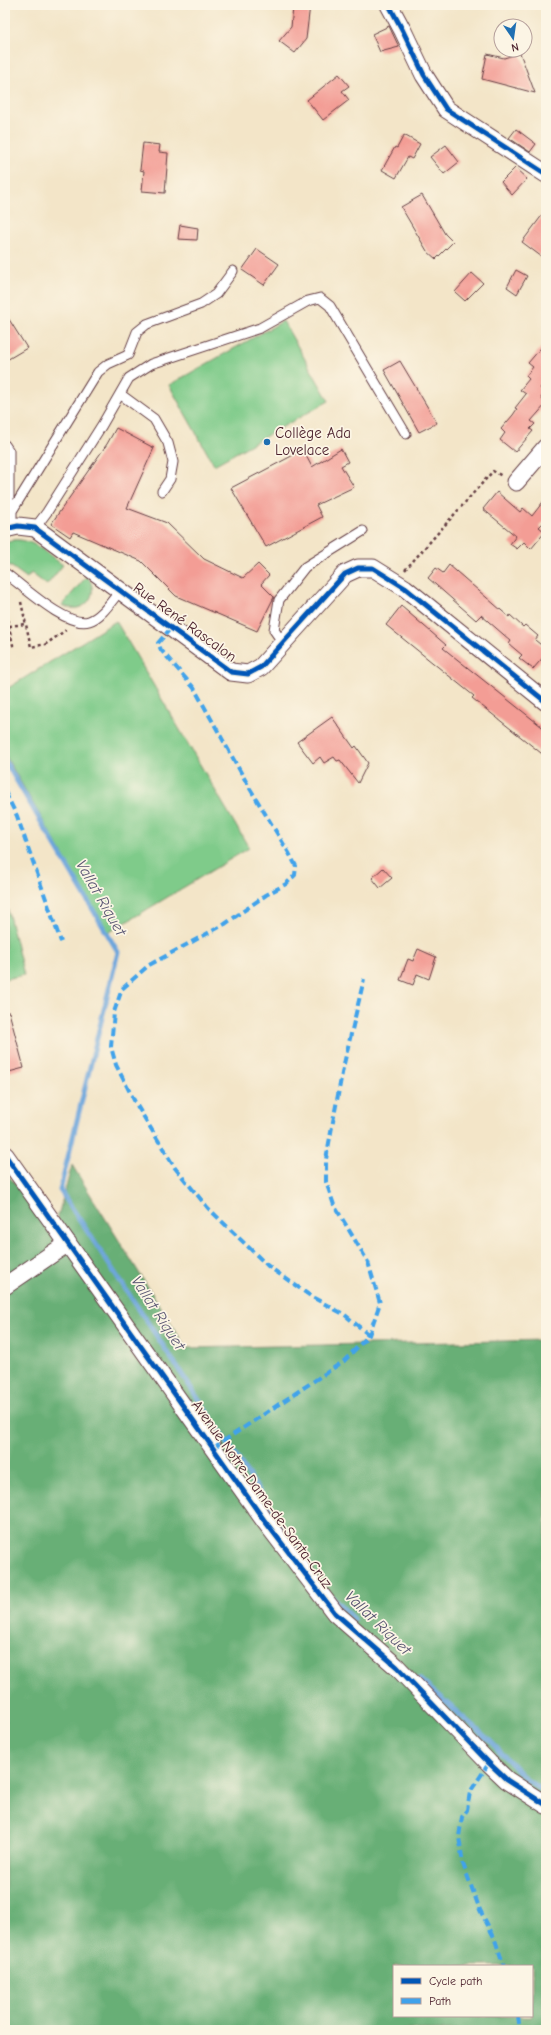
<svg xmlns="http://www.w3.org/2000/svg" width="551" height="2035" font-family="'Comic Neue',sans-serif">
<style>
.green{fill:#7fcb8a;stroke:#64755a}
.forest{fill:#67af76;stroke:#586750;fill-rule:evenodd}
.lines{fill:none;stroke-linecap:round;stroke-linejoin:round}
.stream{stroke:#6da6dc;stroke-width:5}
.building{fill:#f39d95}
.service-casing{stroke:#633d43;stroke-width:11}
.minor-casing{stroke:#633d43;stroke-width:19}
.path{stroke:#633d43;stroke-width:2.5;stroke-dasharray:3 3;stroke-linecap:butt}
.service{stroke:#fff;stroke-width:9}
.minor{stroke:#fff;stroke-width:17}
.quiet{stroke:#40a2eb;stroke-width:4;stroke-dasharray:8 4;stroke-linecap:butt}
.cycleway-casing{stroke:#fcf5e5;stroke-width:8}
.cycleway{stroke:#0057b8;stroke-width:5}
.poi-dot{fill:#1f6fb2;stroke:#fcf5e5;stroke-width:1.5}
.labels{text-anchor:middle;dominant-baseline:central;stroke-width:3.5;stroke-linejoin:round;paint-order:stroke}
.poi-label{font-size:15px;fill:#4a1f2b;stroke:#fcf5e5;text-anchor:start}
.street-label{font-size:15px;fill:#4a1f2b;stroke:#fcf5e5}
.water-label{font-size:16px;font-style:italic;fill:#585572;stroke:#fcf5e5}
</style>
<rect width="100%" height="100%" fill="#fcf5e5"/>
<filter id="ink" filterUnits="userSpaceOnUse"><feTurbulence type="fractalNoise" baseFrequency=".025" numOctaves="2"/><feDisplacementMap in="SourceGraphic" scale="8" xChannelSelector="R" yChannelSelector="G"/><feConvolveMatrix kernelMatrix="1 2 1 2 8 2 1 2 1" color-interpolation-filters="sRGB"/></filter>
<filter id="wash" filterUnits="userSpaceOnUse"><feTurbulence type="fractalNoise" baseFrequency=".012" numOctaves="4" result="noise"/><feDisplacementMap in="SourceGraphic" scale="16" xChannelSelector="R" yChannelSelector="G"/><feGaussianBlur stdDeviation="0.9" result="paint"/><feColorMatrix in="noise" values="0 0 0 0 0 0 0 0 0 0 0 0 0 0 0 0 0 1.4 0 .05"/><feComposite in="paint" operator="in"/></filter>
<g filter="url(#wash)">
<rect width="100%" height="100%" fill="#f3e5c8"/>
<path class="green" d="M283,321L329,401L214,465L169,385Z
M14,540C33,538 48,555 63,565L47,585L31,573L27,578L5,562V543Z
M87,576C102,594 83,617 62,605Z
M116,621L249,848L108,933L5,755V690Z
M5,899L24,975L5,979Z"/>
<path class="forest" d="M72,1165L186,1348L546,1340V2030H5V1171L53,1234ZM394,1966H532V2016H394Z"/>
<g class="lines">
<path class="stream" d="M5,761L118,952L60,1190L302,1556
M333,1598L354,1619
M419,1679L490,1741L527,1780L546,1793"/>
</g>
<g id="blocks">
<path class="building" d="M297,5H310L306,39L295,53L279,41L291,27L293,8H296Z
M389,26L399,47L380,52L372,34Z
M520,53L535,93L482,79L487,54L504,58Z
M339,74L349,86L342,91L349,100L323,120L307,100Z
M516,129L536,144L530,152L509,138Z
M404,135L420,144L412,159L408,157L396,178L382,170L395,147L397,148Z
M143,143L160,145L159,152L168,153L165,193L142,191L144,171L140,170Z
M446,145L459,162L444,174L430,157Z
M515,168L527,179L512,195L501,182Z
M422,195L445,234L453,242L436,259L427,251L401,207Z
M546,210V260L522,242Z
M180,225L198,228L197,240L178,239Z
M257,249L279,264L264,285L242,270Z
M516,270L527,276L517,294L507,287Z
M472,273L483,283L465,301L455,292Z
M5,313L27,348L5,361Z
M546,342V382L540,388L545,392L541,398L546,404L531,421L535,424L530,429L533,431L515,452L500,440L505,433L501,429L513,415L517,409L515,408L526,394L520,390L529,379L526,376L533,367L528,363Z
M400,361L437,423L419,432L384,370Z
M116,428L154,448L127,508L167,523L204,559L243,578L258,564L269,575L261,584L274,597L257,631L176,596L141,561L73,532L70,537L51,524L107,444Z
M341,449L348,462L341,466L354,487L316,505L322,517L266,547L231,488L303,450L312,467Z
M497,492L520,512L523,508L532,516L546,498V520L539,527L545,532L531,549L524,542L517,549L510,544L516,536L483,509Z
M449,565L509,617L510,615L523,627L525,625L538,636L535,640L546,649V654L533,669L519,658L522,655L509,644L511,641L481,615L476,620L428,578L436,568L443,573Z
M401,606L446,645L443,648L546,730V757L472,698L474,696L386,625Z
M332,717L354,748L356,746L368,763L358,783L340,760L337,761L334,757L324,763L320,757L313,763L297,742Z
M383,868L392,878L380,888L372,878Z
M418,949L436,957L429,979L417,974L413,985L400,980L408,959L413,961Z
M5,1012H9L24,1068L5,1073Z"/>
</g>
</g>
<g filter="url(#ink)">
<use href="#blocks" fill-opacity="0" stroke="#633d43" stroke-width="1"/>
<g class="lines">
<defs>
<path id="service" d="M120,394L154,419L168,443L173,462L170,479L162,491
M5,445L9,451V503L12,511
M12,527V511L98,372L108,364L128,355L137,332L147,324L201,304L216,294L233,271
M35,528L47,512L102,425L129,378L151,364L260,328L308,301L320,298L330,306L406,434
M5,573C23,586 67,628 89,621C102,617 112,600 120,591
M283,643L274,630L279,600L305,567L363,531"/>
<path id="minor" d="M389,5L403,31L424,75L446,109L546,174
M516,482L546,447
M5,529L18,526L35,528L231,672L248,674L261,667L345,574L358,568H373L405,588L546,702
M5,1155L264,1520L335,1613L397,1667L489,1763L507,1780L546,1805
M5,1286L68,1243"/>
</defs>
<use href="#service" class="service-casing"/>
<use href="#minor" class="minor-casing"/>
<path class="path" d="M405,570L493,471L502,476
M21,602L31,647L46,644L66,630
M5,608L13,645L5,646
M9,626L26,624"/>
<use href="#service" class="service"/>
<use href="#minor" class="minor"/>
<path class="quiet" d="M171,628L158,643L161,650L194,688L249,787L289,853L296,866L295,875L286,884L266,895L225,924L149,965L122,989L114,1012L111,1047L116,1065L136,1104L175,1168L208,1208L268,1266L312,1297L345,1315L369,1335
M5,792L17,816L61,942
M213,1448L344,1361L369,1335L380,1303L368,1262L334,1205L326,1182V1159L343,1068L364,979
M489,1763L470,1792L467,1810L462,1817L459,1837L463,1864L480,1910L494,1937L504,1966
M518,2016L520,2030"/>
<defs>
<path id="cycleway" d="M389,5L403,31L424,75L446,109L546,174
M5,529L18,526L35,528L231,672L248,674L261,667L345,574L358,568H373L405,588L546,702
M5,1155L264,1520L335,1613L397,1667L489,1763L507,1780L546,1805"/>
</defs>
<use href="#cycleway" class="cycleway-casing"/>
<use href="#cycleway" class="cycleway"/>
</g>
</g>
<circle class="poi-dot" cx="267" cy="442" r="4"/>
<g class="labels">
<g class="poi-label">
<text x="275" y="433">Collège Ada<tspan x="275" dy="17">Lovelace</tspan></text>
</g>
<g class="street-label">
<text transform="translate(185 622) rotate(36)">Rue René Rascalon</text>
<text transform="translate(262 1494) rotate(54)">Avenue Notre-Dame-de-Santa-Cruz</text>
</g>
<g class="water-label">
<text transform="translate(101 898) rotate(60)">Vallat Riquet</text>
<text transform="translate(158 1313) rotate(57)">Vallat Riquet</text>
<text transform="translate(378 1623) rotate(44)">Vallat Riquet</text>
</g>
</g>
<rect width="551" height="2035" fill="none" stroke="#fcf5e5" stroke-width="20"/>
<rect x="393" y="1965" width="140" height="52" fill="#fcf5e5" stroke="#b59f9b"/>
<rect x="401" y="1978" width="20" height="6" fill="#0057b8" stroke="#b59f9b"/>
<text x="429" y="1985" font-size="12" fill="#4a1f2b">Cycle path</text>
<rect x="401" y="1998" width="20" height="6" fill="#40a2eb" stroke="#b59f9b"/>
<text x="429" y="2005" font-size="12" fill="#4a1f2b">Path</text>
<g transform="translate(513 38) rotate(167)"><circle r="19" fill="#fcf5e5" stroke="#b59f9b"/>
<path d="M0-3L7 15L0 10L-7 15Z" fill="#1f6fb2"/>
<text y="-6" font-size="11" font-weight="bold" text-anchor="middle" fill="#4a1f2b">N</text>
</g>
</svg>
